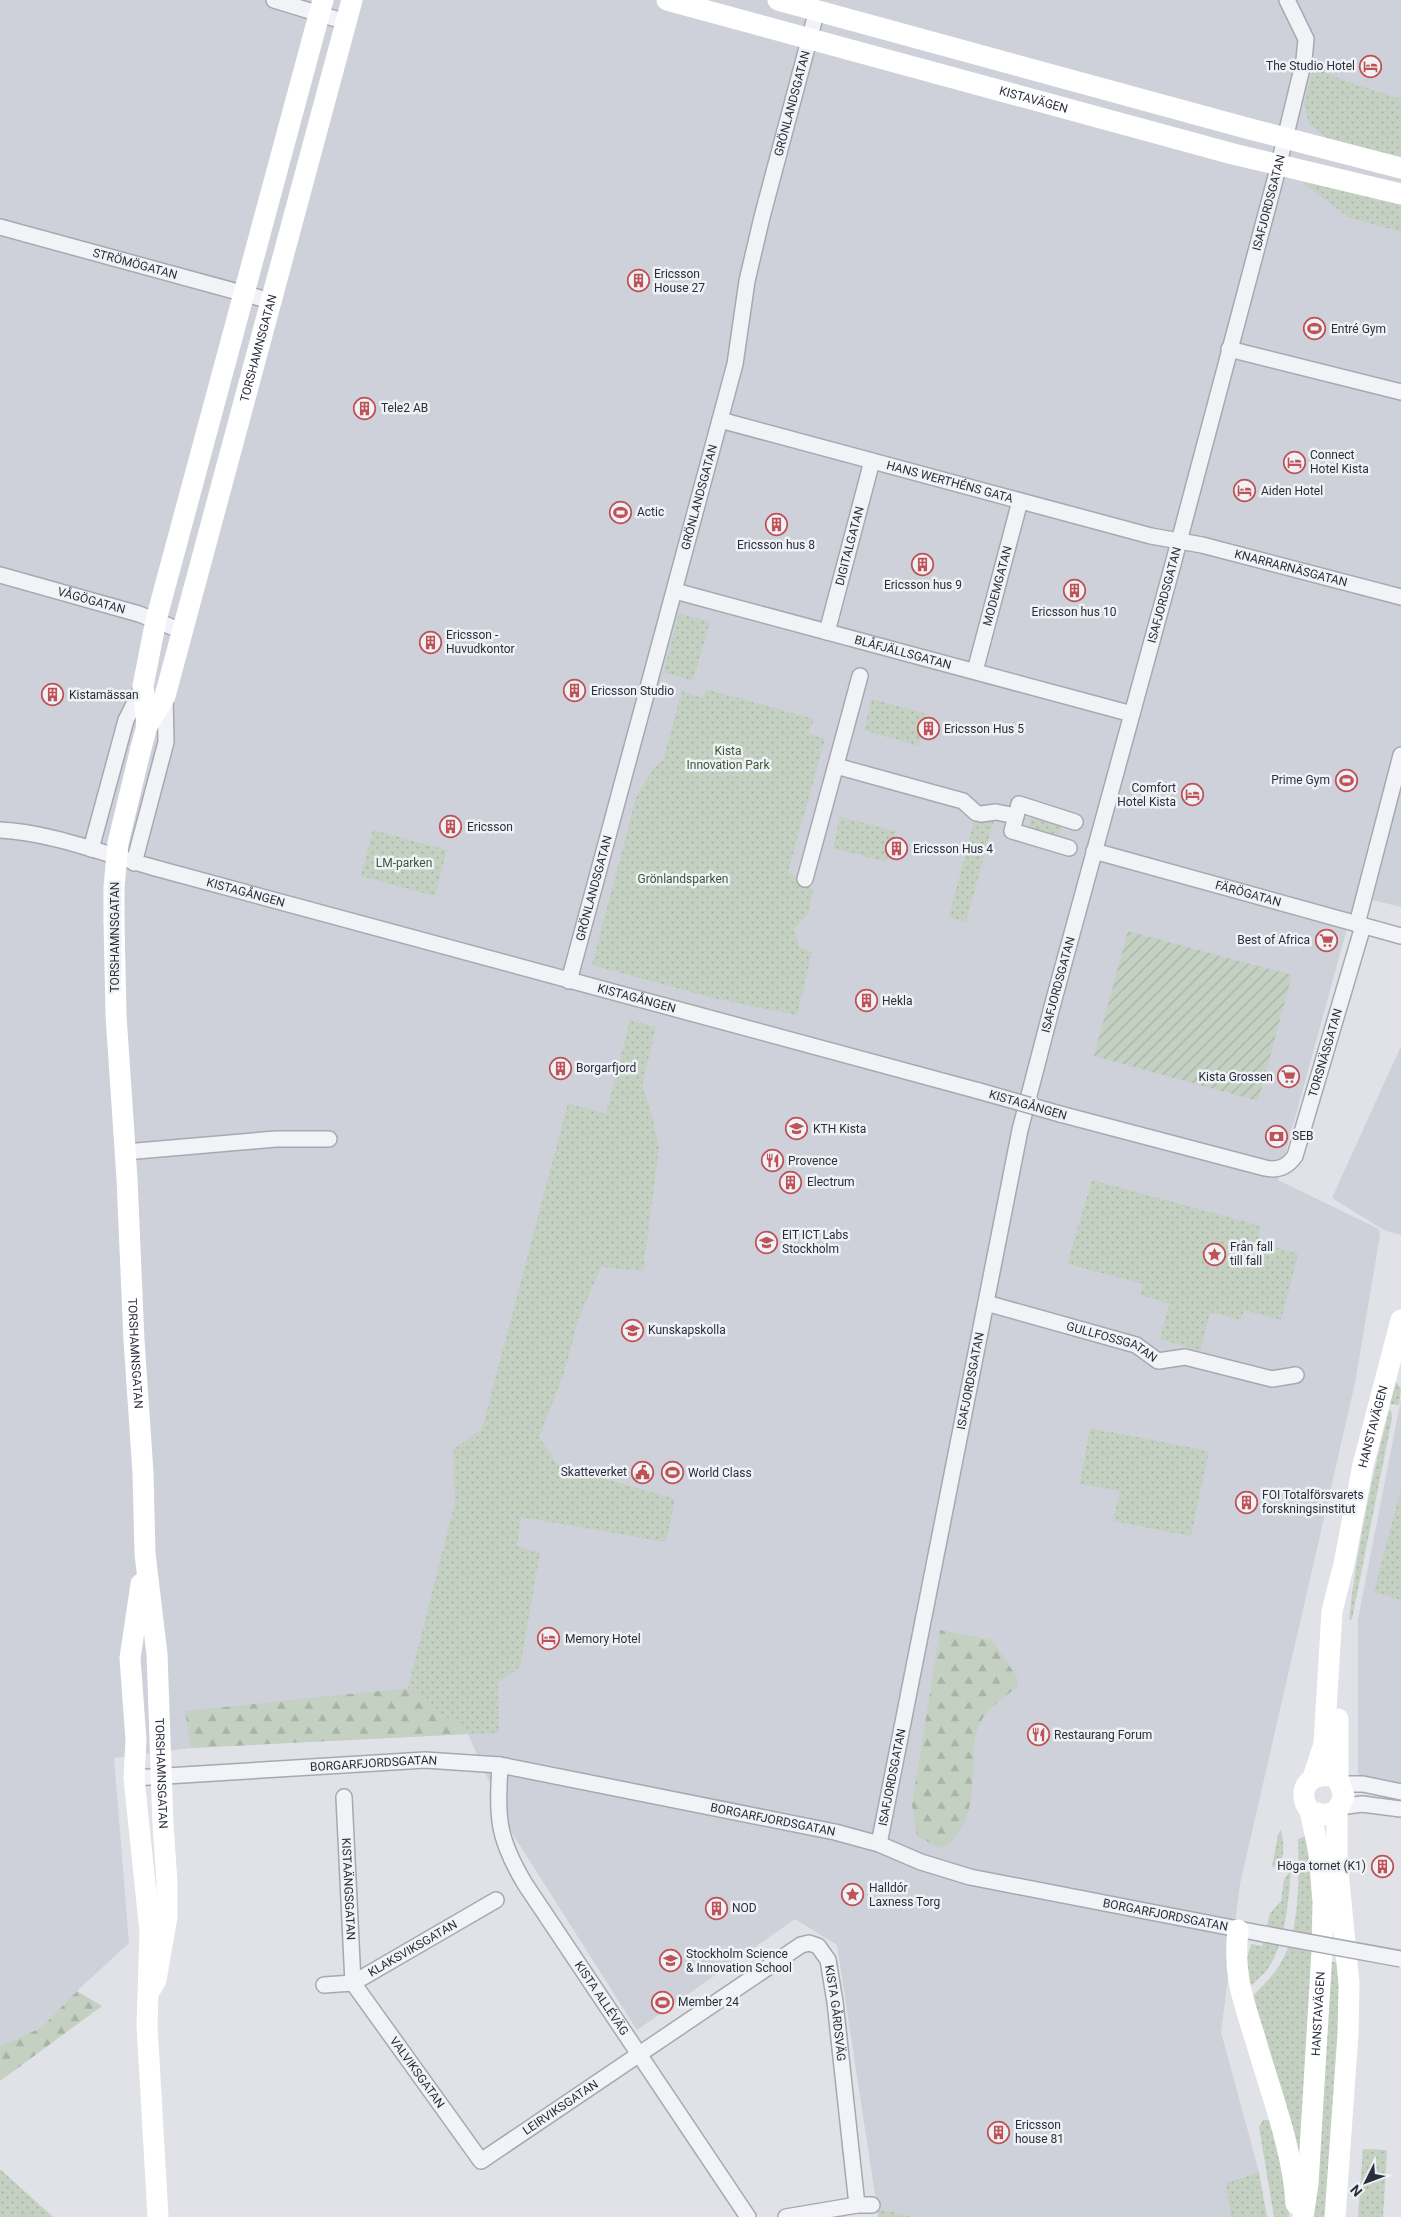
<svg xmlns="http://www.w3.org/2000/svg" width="1401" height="2217" font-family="Roboto,sans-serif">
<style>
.built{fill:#ced1d9}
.grass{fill:url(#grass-dots)}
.forest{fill:url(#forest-firs)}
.garden{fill:url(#garden-furrows)}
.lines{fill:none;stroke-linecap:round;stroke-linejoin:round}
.street-casing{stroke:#a6a9b1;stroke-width:18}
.street{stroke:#f2f3f6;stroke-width:15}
.secondary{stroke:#fff;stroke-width:21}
.street-bridge-casing{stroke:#a6a9b1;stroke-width:18;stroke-linecap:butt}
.street-bridge{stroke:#f2f3f6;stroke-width:15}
.secondary-bridge{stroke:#fff;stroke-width:21}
.labels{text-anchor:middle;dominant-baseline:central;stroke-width:5;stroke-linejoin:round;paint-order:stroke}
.poi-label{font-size:12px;fill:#2a2f3d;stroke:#eff1f5;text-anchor:start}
.street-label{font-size:12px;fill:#2a2f3d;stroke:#eff1f5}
.park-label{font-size:12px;fill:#3b5739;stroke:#eff1f5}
</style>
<defs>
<pattern id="grass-dots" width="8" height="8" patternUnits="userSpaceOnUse" patternTransform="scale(1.25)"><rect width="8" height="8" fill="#c4d0c2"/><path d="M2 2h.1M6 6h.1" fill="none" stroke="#a9b3a8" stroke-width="1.8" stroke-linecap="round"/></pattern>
<pattern id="forest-firs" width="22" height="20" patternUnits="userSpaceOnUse" patternTransform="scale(1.25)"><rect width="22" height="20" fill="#c4d0c2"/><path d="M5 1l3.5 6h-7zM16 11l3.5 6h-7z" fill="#a9b3a8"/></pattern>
<pattern id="garden-furrows" width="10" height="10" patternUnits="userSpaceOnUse" patternTransform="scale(1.25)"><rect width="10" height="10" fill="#c4d0c2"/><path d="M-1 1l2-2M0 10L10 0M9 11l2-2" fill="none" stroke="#a9b3a8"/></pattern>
</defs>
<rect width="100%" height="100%" fill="#e0e2e7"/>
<path class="built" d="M0,0H1401V907L1356,896L1278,1180L1379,1229L1380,1235L1355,1383L1240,1884L1221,2032L1259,2172L1227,2183L1231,2217H913L877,2208L837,1945L795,1919L637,2030L512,1833L468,1734L191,1748L114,1758L129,1943L77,1991L41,2028L0,2046Z
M1401,1046V1235L1384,1230L1332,1198Z
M1401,1399V1788L1358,1777V1619Z"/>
<path class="grass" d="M1313,67L1345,81L1401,99V158L1327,138L1309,124L1304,104Z
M1307,182L1333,185L1401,204V232L1348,217L1303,183Z
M679,613L710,622L693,681L666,673L664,671Z
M706,689L814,719L808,733L825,739L788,872L813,889L808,914L794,929L799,947L812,952L797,1015L717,999L592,965L636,798L653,769L663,760L682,691L703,698Z
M872,699L927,714L919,746L864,730Z
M996,812L966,922L949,917L976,813Z
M1032,812L1063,822L1057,841L1027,833Z
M840,817L896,831L886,862L833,848Z
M373,830L447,850L435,896L361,876Z
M630,1020L656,1027L642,1085L651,1111L659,1148L643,1271L601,1267L578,1320L564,1373L539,1437L558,1465L675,1499L666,1542L521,1517L517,1546L540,1553L520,1667L498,1683L499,1733L468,1734L408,1688L455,1502L453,1450L482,1429L568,1103L606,1114Z
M1092,1180L1261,1226L1258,1242L1298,1254L1281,1320L1244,1310L1241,1320L1210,1312L1200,1351L1160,1339L1169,1304L1140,1295L1143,1284L1067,1264Z
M1396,1382L1401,1389L1399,1405L1390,1404Z
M1391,1410L1392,1418L1352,1619L1349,1620C1357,1549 1371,1480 1389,1411Z
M1090,1428L1209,1451L1191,1536L1113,1521L1120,1491L1080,1484Z
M1401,1489V1600L1374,1592Z
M1281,1829C1283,1841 1288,1863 1272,1867L1278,1835Z
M1305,1836L1317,1910L1301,2171L1251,1998C1260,1988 1270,1979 1277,1969C1301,1936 1299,1878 1298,1839Z
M1291,1871C1288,1901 1286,1946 1266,1971C1261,1977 1255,1982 1249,1987L1246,1961L1251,1944L1262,1946L1270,1913L1281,1901L1284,1879Z
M1327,1962H1339L1341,2014L1327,2217H1310Z
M1263,2120H1270L1289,2187V2217H1274L1259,2127Z
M1363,2149L1387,2150L1383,2217H1358Z
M0,2169L53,2217H0Z
M1259,2172L1267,2217H1231L1226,2183Z
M877,2208L913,2217H878Z"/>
<path class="forest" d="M940,1630L992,1640L1017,1677L1018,1687C1004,1697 988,1707 980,1723C971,1740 975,1758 973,1776C971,1804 968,1835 940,1848L917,1836L912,1805Z
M408,1688L468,1734L191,1748L185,1711Z
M77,1991L102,2006L0,2081V2046L41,2028Z"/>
<path class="garden" d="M1128,931L1292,975L1258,1101L1094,1056Z"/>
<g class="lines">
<defs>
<g id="street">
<path d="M274,0L346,22"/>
<path id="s1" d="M0,227L271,301"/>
<path d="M1229,349L1401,392"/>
<path id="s2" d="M720,420L1151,536L1202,545L1401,597"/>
<path id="s3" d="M0,575L139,614L182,631"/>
<path id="s4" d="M675,591L1132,714"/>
<path id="s5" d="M827,632L872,461"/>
<path id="s6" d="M975,671L1020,501"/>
<path d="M836,766L963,801L976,813"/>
<path d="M981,814L996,812L1016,816L1012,831L1069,848"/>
<path d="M1016,816L1019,804L1075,822"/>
<path id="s7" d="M0,830C50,832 110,856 159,869L979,1091"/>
<path d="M91,849L126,720L143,686"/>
<path id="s8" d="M1094,851L1401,936"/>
<path d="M134,863L166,742L165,696"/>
<path d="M805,879L860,676"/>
<path d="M1357,924L1401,755"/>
<path id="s9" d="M569,981L735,364L747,281L762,217L817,10"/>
<path id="s10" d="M1060,1114L1265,1168C1278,1171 1287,1167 1295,1156L1363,926"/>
<path d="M125,1152L276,1139H329"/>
<path id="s11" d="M986,1303L1136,1345L1158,1361L1185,1357L1272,1379L1296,1375"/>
<path id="s12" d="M500,1765C497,1819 497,1837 525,1884L748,2217"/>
<path id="s13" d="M134,1778L425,1760L500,1765L835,1832L879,1844L921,1862L970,1877L1264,1934"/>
<path d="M1341,1784H1363L1401,1792"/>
<path id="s14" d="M344,1797L353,1983"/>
<path d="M1340,1807L1362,1804L1401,1809"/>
<path id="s15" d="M879,1844L1020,1130L1053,1003L1173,564L1275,180L1304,60L1306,39L1287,0"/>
<path id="s16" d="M353,1983L481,2161L801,1945L809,1943L818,1946L828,1960L835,2002L857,2205H872"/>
<path id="s17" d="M324,1985L353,1983L496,1900"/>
<path d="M786,2217L857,2205"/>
</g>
</defs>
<use href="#street" class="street-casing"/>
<use href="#street" class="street"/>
<g class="secondary">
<path id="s18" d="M667,0L1233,154L1401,194"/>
<path d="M778,0L1250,129L1401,168"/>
<path d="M147,726L143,686L156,620L323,0"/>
<path id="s19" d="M141,748L147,726L165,696L352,0"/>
<path id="s20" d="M114,920L116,1015L127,1179L134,1340L143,1473L145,1554L157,1654L163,1824L167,1883V1917L156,1980L150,1990"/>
<path d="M141,1584L130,1658L136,1740L134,1778L150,1932L147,2025L158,2217"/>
<path id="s21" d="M1313,1778L1324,1744L1332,1611L1344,1564L1363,1465L1401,1320"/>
<path d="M1338,1779V1719"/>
<path d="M1238,1930C1233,1973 1242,1997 1255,2038C1270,2091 1293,2149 1296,2204"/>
<path id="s22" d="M1303,2217L1308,2184L1322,1951L1323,1903L1319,1852L1310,1811C1293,1789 1314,1767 1338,1779L1344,1796L1337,1811L1324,1815L1310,1811"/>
<path d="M1335,2217L1348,2034L1349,1984L1337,1861V1811"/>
</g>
<defs>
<path id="street-bridge" d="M979,1091L1060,1114
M1264,1934L1401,1959"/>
</defs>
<use href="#street-bridge" class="street-bridge-casing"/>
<use href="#street-bridge" class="street-bridge"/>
<path class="secondary-bridge" d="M114,920V888L118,843L141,748"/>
</g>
<defs>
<symbol id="hotel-ring" viewBox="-11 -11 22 22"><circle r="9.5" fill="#eff1f5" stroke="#bf5256" stroke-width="1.5"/><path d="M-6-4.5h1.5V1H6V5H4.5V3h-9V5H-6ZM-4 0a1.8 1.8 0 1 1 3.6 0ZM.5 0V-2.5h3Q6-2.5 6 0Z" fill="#bf5256"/></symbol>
<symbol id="building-ring" viewBox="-11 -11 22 22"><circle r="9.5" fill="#eff1f5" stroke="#bf5256" stroke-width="1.5"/><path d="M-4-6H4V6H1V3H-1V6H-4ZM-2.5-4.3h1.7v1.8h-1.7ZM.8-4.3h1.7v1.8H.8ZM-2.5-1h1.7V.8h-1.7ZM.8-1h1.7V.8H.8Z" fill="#bf5256"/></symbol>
<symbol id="stadium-ring" viewBox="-11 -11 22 22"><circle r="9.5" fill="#eff1f5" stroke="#bf5256" stroke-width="1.5"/><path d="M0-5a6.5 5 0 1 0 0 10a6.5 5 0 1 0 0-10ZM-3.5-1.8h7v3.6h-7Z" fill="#bf5256"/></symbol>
<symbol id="supermarket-ring" viewBox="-11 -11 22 22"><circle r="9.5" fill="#eff1f5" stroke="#bf5256" stroke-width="1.5"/><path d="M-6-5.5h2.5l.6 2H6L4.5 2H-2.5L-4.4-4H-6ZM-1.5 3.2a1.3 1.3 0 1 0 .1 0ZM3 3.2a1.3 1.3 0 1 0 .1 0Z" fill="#bf5256"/></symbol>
<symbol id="university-ring" viewBox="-11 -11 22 22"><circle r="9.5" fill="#eff1f5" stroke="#bf5256" stroke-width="1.5"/><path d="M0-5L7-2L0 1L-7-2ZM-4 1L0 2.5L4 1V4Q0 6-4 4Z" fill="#bf5256"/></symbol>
<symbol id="bank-ring" viewBox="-11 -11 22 22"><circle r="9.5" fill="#eff1f5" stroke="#bf5256" stroke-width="1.5"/><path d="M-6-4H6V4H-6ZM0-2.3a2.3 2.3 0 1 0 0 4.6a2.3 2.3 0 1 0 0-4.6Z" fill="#bf5256"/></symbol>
<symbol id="restaurant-ring" viewBox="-11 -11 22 22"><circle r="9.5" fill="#eff1f5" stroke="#bf5256" stroke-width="1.5"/><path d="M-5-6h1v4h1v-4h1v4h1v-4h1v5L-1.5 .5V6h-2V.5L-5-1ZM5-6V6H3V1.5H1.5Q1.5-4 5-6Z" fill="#bf5256"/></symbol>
<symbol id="sight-ring" viewBox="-11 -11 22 22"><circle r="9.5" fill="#eff1f5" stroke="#bf5256" stroke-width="1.5"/><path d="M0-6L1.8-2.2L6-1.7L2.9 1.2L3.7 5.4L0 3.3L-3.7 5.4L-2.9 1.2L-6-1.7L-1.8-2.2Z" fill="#bf5256"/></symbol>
<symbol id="school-ring" viewBox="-11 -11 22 22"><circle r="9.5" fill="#eff1f5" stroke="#bf5256" stroke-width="1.5"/><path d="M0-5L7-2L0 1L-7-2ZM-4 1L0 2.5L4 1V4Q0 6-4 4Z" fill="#bf5256"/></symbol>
<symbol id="civic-ring" viewBox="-11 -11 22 22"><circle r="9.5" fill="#eff1f5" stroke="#bf5256" stroke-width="1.5"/><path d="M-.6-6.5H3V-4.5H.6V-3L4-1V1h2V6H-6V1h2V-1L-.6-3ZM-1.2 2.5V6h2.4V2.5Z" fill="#bf5256"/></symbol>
</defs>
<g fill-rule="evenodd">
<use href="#hotel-ring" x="1358" y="54" width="25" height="25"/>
<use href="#building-ring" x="626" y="268" width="25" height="25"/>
<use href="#stadium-ring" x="1302" y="316" width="25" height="25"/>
<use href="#building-ring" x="352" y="396" width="25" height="25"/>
<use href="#hotel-ring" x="1282" y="450" width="25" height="25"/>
<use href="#hotel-ring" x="1232" y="478" width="25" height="25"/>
<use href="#stadium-ring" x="608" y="500" width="25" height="25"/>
<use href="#building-ring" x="764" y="512" width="25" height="25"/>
<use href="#building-ring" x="910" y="552" width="25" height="25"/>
<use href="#building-ring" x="1062" y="578" width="25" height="25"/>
<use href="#building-ring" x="418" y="630" width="25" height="25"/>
<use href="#building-ring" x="562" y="678" width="25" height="25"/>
<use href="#building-ring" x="40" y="682" width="25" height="25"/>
<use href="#building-ring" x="916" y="716" width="25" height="25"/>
<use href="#stadium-ring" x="1334" y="768" width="25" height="25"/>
<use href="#hotel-ring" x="1180" y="782" width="25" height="25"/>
<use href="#building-ring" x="438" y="814" width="25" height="25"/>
<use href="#building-ring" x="884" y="836" width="25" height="25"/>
<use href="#supermarket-ring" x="1314" y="928" width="25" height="25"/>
<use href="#building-ring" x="854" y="988" width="25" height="25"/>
<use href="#building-ring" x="548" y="1056" width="25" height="25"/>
<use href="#supermarket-ring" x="1276" y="1064" width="25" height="25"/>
<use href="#university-ring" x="784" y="1116" width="25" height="25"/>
<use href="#bank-ring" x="1264" y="1124" width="25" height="25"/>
<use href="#restaurant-ring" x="760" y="1148" width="25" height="25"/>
<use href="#building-ring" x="778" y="1170" width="25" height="25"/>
<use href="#university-ring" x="754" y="1230" width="25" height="25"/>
<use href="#sight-ring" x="1202" y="1242" width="25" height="25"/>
<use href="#school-ring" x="620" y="1318" width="25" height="25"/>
<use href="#civic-ring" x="630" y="1460" width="25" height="25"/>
<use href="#stadium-ring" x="660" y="1460" width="25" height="25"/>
<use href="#building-ring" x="1234" y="1490" width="25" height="25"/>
<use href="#hotel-ring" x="536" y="1626" width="25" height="25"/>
<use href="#restaurant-ring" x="1026" y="1722" width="25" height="25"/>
<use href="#building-ring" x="1370" y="1854" width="25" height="25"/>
<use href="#sight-ring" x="840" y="1882" width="25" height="25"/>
<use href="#building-ring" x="704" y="1896" width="25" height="25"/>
<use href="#school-ring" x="658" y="1948" width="25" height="25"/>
<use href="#stadium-ring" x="650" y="1990" width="25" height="25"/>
<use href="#building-ring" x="986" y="2120" width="25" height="25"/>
</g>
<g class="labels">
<g class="poi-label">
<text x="1355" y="66" text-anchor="end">The Studio Hotel</text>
<text x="654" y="274">Ericsson<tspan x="654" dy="14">House 27</tspan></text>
<text x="1331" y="329">Entré Gym</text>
<text x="381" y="408">Tele2 AB</text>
<text x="1310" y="455">Connect<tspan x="1310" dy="14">Hotel Kista</tspan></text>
<text x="1261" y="491">Aiden Hotel</text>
<text x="637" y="512">Actic</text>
<text x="776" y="545" text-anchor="middle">Ericsson hus 8</text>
<text x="923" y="585" text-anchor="middle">Ericsson hus 9</text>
<text x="1074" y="612" text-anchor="middle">Ericsson hus 10</text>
<text x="446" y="635">Ericsson -<tspan x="446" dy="14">Huvudkontor</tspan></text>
<text x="591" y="691">Ericsson Studio</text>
<text x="69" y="695">Kistamässan</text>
<text x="944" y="729">Ericsson Hus 5</text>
<text x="1330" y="780" text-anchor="end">Prime Gym</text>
<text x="1176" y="788" text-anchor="end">Comfort<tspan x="1176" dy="14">Hotel Kista</tspan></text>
<text x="467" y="827">Ericsson</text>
<text x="913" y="849">Ericsson Hus 4</text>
<text x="1310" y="940" text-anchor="end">Best of Africa</text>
<text x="882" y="1001">Hekla</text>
<text x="576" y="1068">Borgarfjord</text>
<text x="1273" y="1077" text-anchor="end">Kista Grossen</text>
<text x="813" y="1129">KTH Kista</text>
<text x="1292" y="1136">SEB</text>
<text x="788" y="1161">Provence</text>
<text x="807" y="1182">Electrum</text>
<text x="782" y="1235">EIT ICT Labs<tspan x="782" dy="14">Stockholm</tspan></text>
<text x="1230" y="1247">Från fall<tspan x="1230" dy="14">till fall</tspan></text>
<text x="648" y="1330">Kunskapskolla</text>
<text x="627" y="1472" text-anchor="end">Skatteverket</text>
<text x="688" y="1473">World Class</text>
<text x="1262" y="1495">FOI Totalförsvarets<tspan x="1262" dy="14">forskningsinstitut</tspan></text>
<text x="565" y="1639">Memory Hotel</text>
<text x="1054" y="1735">Restaurang Forum</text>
<text x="1366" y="1866" text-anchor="end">Höga tornet (K1)</text>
<text x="869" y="1888">Halldór<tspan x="869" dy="14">Laxness Torg</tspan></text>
<text x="732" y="1908">NOD</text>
<text x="686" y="1954">Stockholm Science<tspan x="686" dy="14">&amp; Innovation School</tspan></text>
<text x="678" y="2002">Member 24</text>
<text x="1015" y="2125">Ericsson<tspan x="1015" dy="14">house 81</tspan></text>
</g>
<g class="street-label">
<text stroke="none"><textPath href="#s18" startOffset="380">KISTAVÄGEN</textPath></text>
<text stroke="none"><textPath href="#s9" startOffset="906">GRÖNLANDSGATAN</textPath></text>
<text stroke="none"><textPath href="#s15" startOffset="1688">ISAFJORDSGATAN</textPath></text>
<text stroke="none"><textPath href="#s1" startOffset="140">STRÖMÖGATAN</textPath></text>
<text stroke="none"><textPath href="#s19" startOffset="418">TORSHAMNSGATAN</textPath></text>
<text stroke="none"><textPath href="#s2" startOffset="238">HANS WERTHÉNS GATA</textPath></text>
<text stroke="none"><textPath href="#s9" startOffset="501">GRÖNLANDSGATAN</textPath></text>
<text stroke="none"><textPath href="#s5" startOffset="89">DIGITALGATAN</textPath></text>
<text stroke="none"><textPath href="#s2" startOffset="590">KNARRARNÄSGATAN</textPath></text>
<text stroke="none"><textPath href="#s6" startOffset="88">MODEMGATAN</textPath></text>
<text stroke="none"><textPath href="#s15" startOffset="1282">ISAFJORDSGATAN</textPath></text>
<text stroke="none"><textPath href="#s3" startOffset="95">VÅGÖGATAN</textPath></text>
<text stroke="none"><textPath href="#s4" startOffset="236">BLÅFJÄLLSGATAN</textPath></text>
<text stroke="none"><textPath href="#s9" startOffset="96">GRÖNLANDSGATAN</textPath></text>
<text stroke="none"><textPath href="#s7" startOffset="254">KISTAGÅNGEN</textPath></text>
<text stroke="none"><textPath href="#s8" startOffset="160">FÄRÖGATAN</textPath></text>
<text transform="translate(115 937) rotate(-90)">TORSHAMNSGATAN</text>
<text stroke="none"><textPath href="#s15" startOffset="878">ISAFJORDSGATAN</textPath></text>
<text stroke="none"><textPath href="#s7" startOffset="659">KISTAGÅNGEN</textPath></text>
<text stroke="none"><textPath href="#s10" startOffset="354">TORSNÄSGATAN</textPath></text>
<text transform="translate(1028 1105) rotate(16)">KISTAGÅNGEN</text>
<text stroke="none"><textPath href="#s11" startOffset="132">GULLFOSSGATAN</textPath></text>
<text stroke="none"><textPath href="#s20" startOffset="434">TORSHAMNSGATAN</textPath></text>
<text stroke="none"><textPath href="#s15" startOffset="472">ISAFJORDSGATAN</textPath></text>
<text stroke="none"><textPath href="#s21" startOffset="358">HANSTAVÄGEN</textPath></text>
<text stroke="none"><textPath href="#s13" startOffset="240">BORGARFJORDSGATAN</textPath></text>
<text stroke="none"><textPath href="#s20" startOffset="855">TORSHAMNSGATAN</textPath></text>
<text stroke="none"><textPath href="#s15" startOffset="68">ISAFJORDSGATAN</textPath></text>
<text stroke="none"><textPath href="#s13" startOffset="645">BORGARFJORDSGATAN</textPath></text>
<text stroke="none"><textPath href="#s14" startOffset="92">KISTAÄNGSGATAN</textPath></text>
<text stroke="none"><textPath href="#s13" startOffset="1050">BORGARFJORDSGATAN</textPath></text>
<text stroke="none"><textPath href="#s17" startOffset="98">KLAKSVIKSGATAN</textPath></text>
<text stroke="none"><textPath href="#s12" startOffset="262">KISTA ALLÉVÄG</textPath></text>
<text stroke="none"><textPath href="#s16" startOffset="694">KISTA GÅRDSVÄG</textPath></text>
<text stroke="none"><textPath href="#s22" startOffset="204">HANSTAVÄGEN</textPath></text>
<text stroke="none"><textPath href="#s16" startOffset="110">VALVIKSGATAN</textPath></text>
<text stroke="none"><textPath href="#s16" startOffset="315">LEIRVIKSGATAN</textPath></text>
</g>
<g class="park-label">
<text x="728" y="751">Kista<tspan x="728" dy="14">Innovation Park</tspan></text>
<text x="404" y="863">LM-parken</text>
<text x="683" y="879">Grönlandsparken</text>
</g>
</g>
<g transform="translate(1366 2182) rotate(228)" stroke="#eff1f5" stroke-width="4" paint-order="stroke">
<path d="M0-4L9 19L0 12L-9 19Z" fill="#2a2f3d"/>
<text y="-8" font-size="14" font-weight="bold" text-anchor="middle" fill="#2a2f3d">N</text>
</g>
</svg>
